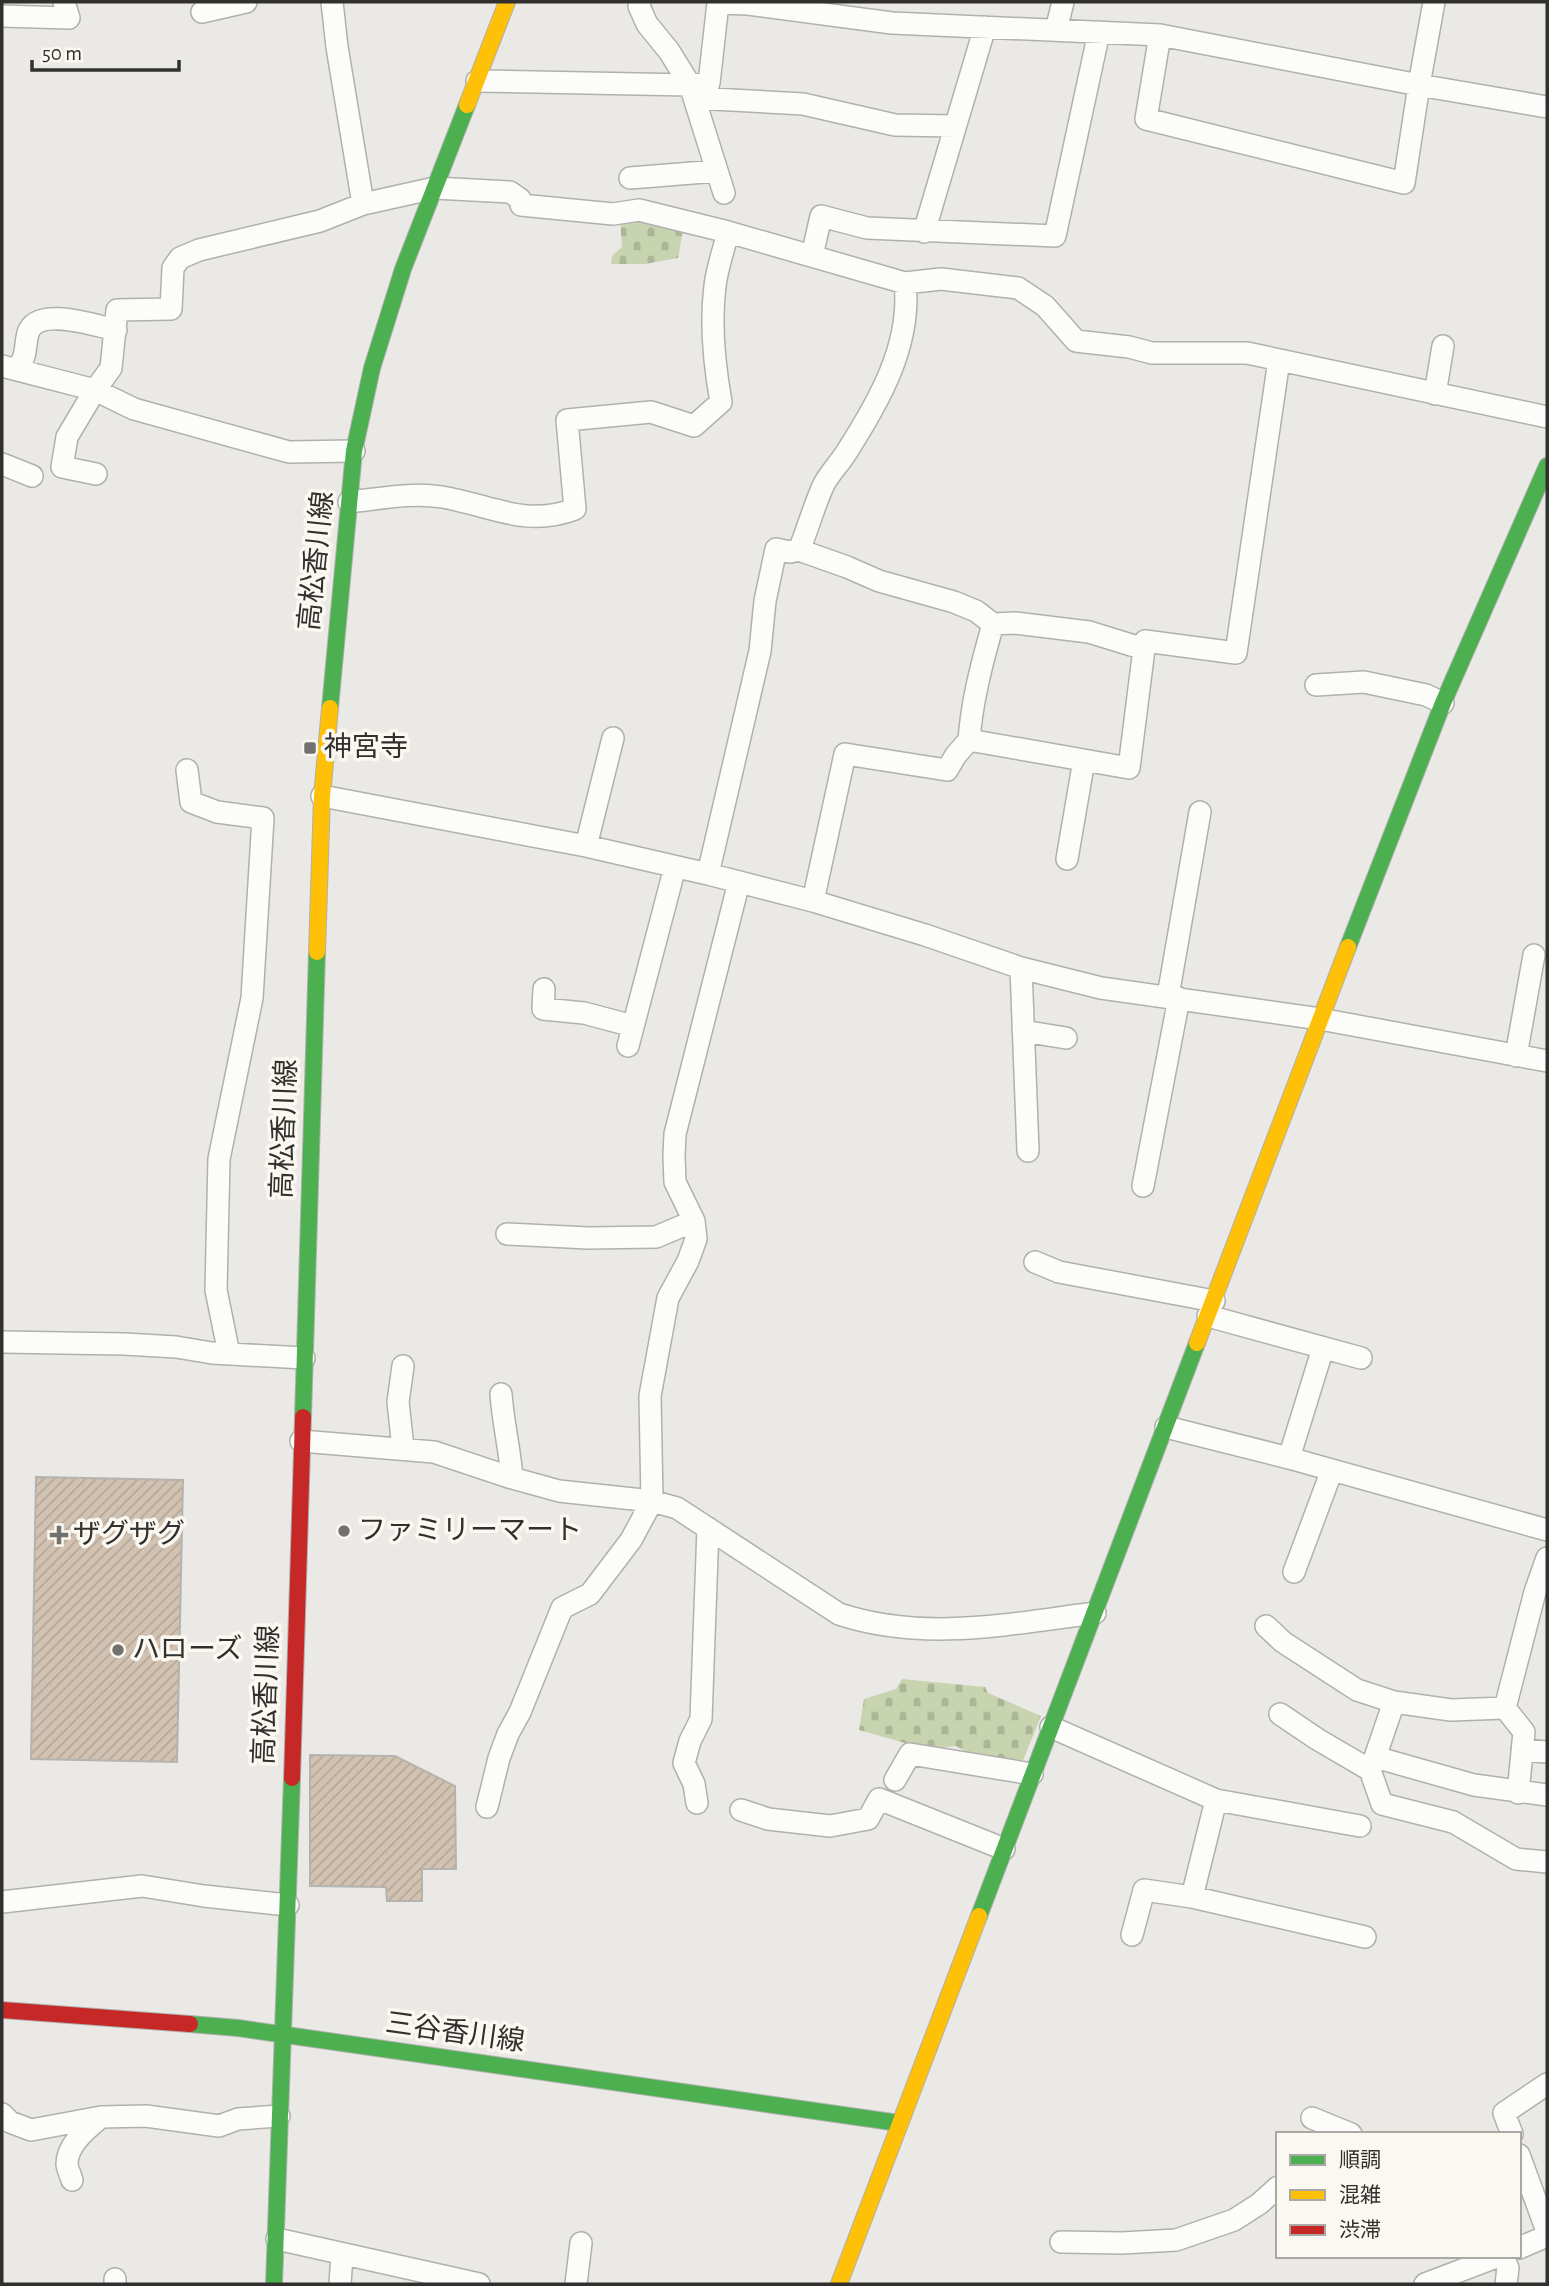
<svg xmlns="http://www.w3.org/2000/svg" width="1549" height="2286" font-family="'Alegreya Sans','Noto Sans JP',sans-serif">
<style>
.cemetery{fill:url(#cemetery-stones)}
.building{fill:url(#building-hatch);stroke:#b4b3b0;stroke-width:2}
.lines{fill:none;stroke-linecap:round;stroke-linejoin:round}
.street-casing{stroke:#b0b0ad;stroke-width:24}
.fast-casing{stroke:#b0b0ad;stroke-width:18}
.slow-casing{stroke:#b0b0ad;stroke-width:18}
.jam-casing{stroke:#b0b0ad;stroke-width:18}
.street{stroke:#fcfcfb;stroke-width:21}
.fast{stroke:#4caf50;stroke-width:16}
.slow{stroke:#ffc107;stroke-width:16}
.jam{stroke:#c62828;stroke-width:16}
.poi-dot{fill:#72716e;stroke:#faf8f0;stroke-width:2.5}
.labels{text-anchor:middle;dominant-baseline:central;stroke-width:7;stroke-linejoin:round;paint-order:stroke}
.street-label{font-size:28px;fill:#31302e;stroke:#faf8f0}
.poi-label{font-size:28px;fill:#31302e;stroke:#faf8f0;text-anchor:start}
</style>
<defs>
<pattern id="cemetery-stones" width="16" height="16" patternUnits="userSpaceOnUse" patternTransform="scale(1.75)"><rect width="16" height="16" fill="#c7d4af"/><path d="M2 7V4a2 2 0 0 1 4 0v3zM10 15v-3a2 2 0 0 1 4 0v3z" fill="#abb697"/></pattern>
<pattern id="building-hatch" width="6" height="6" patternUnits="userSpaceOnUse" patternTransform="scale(1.75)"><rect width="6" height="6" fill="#d2c2b2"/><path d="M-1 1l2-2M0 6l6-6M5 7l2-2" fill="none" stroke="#b5a799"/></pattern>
</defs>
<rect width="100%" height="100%" fill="#eae9e5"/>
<path class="cemetery" d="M620,217L684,225L678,258L645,264H611L612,256L622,247Z
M902,1679L985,1687L988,1693L1041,1716L1022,1763L970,1754L956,1746L926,1749L859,1730L864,1699L896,1689Z"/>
<path class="building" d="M36,1477L183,1480L177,1762L31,1759Z
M310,1755L395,1756L455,1786L456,1869H422V1901H387L386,1887L310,1886Z"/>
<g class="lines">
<defs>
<path id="street" d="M332,2L337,47L363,204
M640,2L639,6L647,24L669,51L690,85L724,193
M202,12L246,2
M2,16L69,18L64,2
M1056,30L1063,2
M1160,35L1146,119L1404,183L1419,85L1434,2
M477,81L690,85L709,83L718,3L748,4L892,23L1160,35L1419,85L1547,107
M694,98L803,104L895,125L955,126
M630,178L717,171
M924,232L985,27
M812,256L821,216L867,228L1055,236L1099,32
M2,366L95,390L134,409L289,452L354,451
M17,369C28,355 24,348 28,333C37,305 96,326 116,330
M1435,394L1443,346
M2,464L32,476
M96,474L62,467L67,437L95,390L111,368L117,310L171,309L173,268L180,258L199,250L320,221L363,204L435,188L510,192L520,199L521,205L613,214L639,210L728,232L905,283L941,279L1018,288L1045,306L1076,341L1129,347L1152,353H1247L1547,417
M349,502C379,499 412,492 442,497C491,505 525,528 575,509L567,420L651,412L694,426L721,402C714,363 710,325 715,286C717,268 724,249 728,232
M799,550L847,567L879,581L954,602L976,611L993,624L1015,623L1089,632L1144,649
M1316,685L1364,682L1426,695L1443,703
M969,740C972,700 982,663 993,624
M187,770L191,802L217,812L263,818L252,998L219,1159L216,1290L229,1354
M322,796L586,846L708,874L813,901L925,935L1021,968L1101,988L1320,1019L1547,1061
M586,846L613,738
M1067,859L1084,760
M708,874L760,651L765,601L776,549L790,552L799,550C808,529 814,505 824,484C830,473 839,464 846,453C878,403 912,345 905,283
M813,901L845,754L947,770L956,755L969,740L1129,768L1145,641L1236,653L1279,360
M1021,968L1028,1151
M544,989L543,1009L584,1013L633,1026
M1168,996L1200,812
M1023,1031L1066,1038
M628,1046L675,867
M1516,1056L1534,955
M1143,1186L1179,998
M507,1234L588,1238L656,1237L694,1221
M1035,1262L1059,1272L1214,1301
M1208,1316L1361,1358
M2,1342L124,1344L176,1347L212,1353L304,1358
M403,1366L398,1402L403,1448
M501,1394C503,1423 510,1450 512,1478
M1166,1427L1289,1458L1547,1530
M301,1441L434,1452L512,1478L559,1491L652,1501L677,1508L839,1614C924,1642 1008,1624 1095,1613
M1289,1458L1323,1348
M1294,1572L1332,1470
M1266,1626L1283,1642L1357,1690L1394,1702L1451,1710L1505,1708
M1280,1714L1317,1739L1370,1770L1382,1804L1453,1822L1516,1859L1547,1862
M1051,1727L1216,1800L1360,1826
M1522,1750L1547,1752
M1375,1757L1474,1785L1547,1795
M1371,1769L1394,1702
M895,1780L910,1754L1032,1774
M1518,1793L1524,1732L1505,1708L1535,1592L1547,1558
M697,1803L694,1784L684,1763L690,1741L701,1719L708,1528
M487,1807L499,1758L508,1734L520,1712L562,1608L590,1594L631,1540L652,1501L650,1396L668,1298L688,1261L696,1239L694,1221L675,1182L674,1156L675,1134L739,882
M741,1810L768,1819L830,1826L868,1819L879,1799L1004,1849
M1192,1897L1216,1800
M2,1902L142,1886L204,1896L288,1905
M1132,1935L1144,1890L1192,1897L1365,1937
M2,2114L10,2122L31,2130L101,2117L146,2116L219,2126L238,2119L279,2116
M1312,2118L1351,2134
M1512,2134L1504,2113L1547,2084
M1519,2155L1547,2231
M72,2180C71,2176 67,2168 67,2164C67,2144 88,2128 101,2117
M277,2239L479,2284
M1061,2242L1122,2243L1176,2240L1234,2220L1259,2204L1278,2187
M1519,2248L1547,2236
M1503,2256L1508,2268L1506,2284
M115,2284V2279
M340,2284L342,2255
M576,2284L581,2243
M1425,2284L1499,2256"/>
<path id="fast" d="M330,708L354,451L372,368L403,269L467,105
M1348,947L1443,703L1547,466
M303,1417L317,952
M979,1916L1197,1343
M190,2024L238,2028L899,2123
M274,2284L292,1778"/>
<path id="slow" d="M467,105L507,2
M317,952L322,796L330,708
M1197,1343L1348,947
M839,2284L979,1916"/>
<path id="jam" d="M292,1778L303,1417
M2,2010L190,2024"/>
</defs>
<use href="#street" class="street-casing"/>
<use href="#fast" class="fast-casing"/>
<use href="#slow" class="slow-casing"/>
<use href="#jam" class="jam-casing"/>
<use href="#street" class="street"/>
<use href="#fast" class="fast"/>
<use href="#slow" class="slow"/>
<use href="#jam" class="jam"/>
</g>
<g class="poi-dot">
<rect x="303" y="741" width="14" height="14" rx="3.5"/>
<circle cx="344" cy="1531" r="7"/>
<path d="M55.5 1524.5h7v7h7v7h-7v7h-7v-7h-7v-7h7z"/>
<circle cx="118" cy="1650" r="7"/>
</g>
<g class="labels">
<g class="street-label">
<text transform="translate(317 561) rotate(-84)">高松香川線</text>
<text transform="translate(285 1129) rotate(-88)">高松香川線</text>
<text transform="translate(267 1695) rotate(-88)">高松香川線</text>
<text transform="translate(455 2033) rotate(8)">三谷香川線</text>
</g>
<g class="poi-label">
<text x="324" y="748">神宮寺</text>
<text x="358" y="1531">ファミリーマート</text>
<text x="73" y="1535">ザグザグ</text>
<text x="132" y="1650">ハローズ</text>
</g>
</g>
<rect width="1549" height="2286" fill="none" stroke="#31302e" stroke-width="7"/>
<rect x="1276" y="2132" width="245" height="126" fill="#faf8f0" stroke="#aaa8a2" stroke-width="2"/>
<rect x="1290" y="2155" width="35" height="10" fill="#4caf50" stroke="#aaa8a2" stroke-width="2"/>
<text x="1339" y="2167" font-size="21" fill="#31302e">順調</text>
<rect x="1290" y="2190" width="35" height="10" fill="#ffc107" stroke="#aaa8a2" stroke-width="2"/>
<text x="1339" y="2202" font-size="21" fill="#31302e">混雑</text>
<rect x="1290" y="2225" width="35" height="10" fill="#c62828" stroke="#aaa8a2" stroke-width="2"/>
<text x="1339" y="2237" font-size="21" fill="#31302e">渋滞</text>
<path d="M32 60v10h147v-10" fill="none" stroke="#31302e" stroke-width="3.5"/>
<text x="42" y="60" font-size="21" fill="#31302e" stroke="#faf8f0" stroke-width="5" paint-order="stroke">50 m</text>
</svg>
